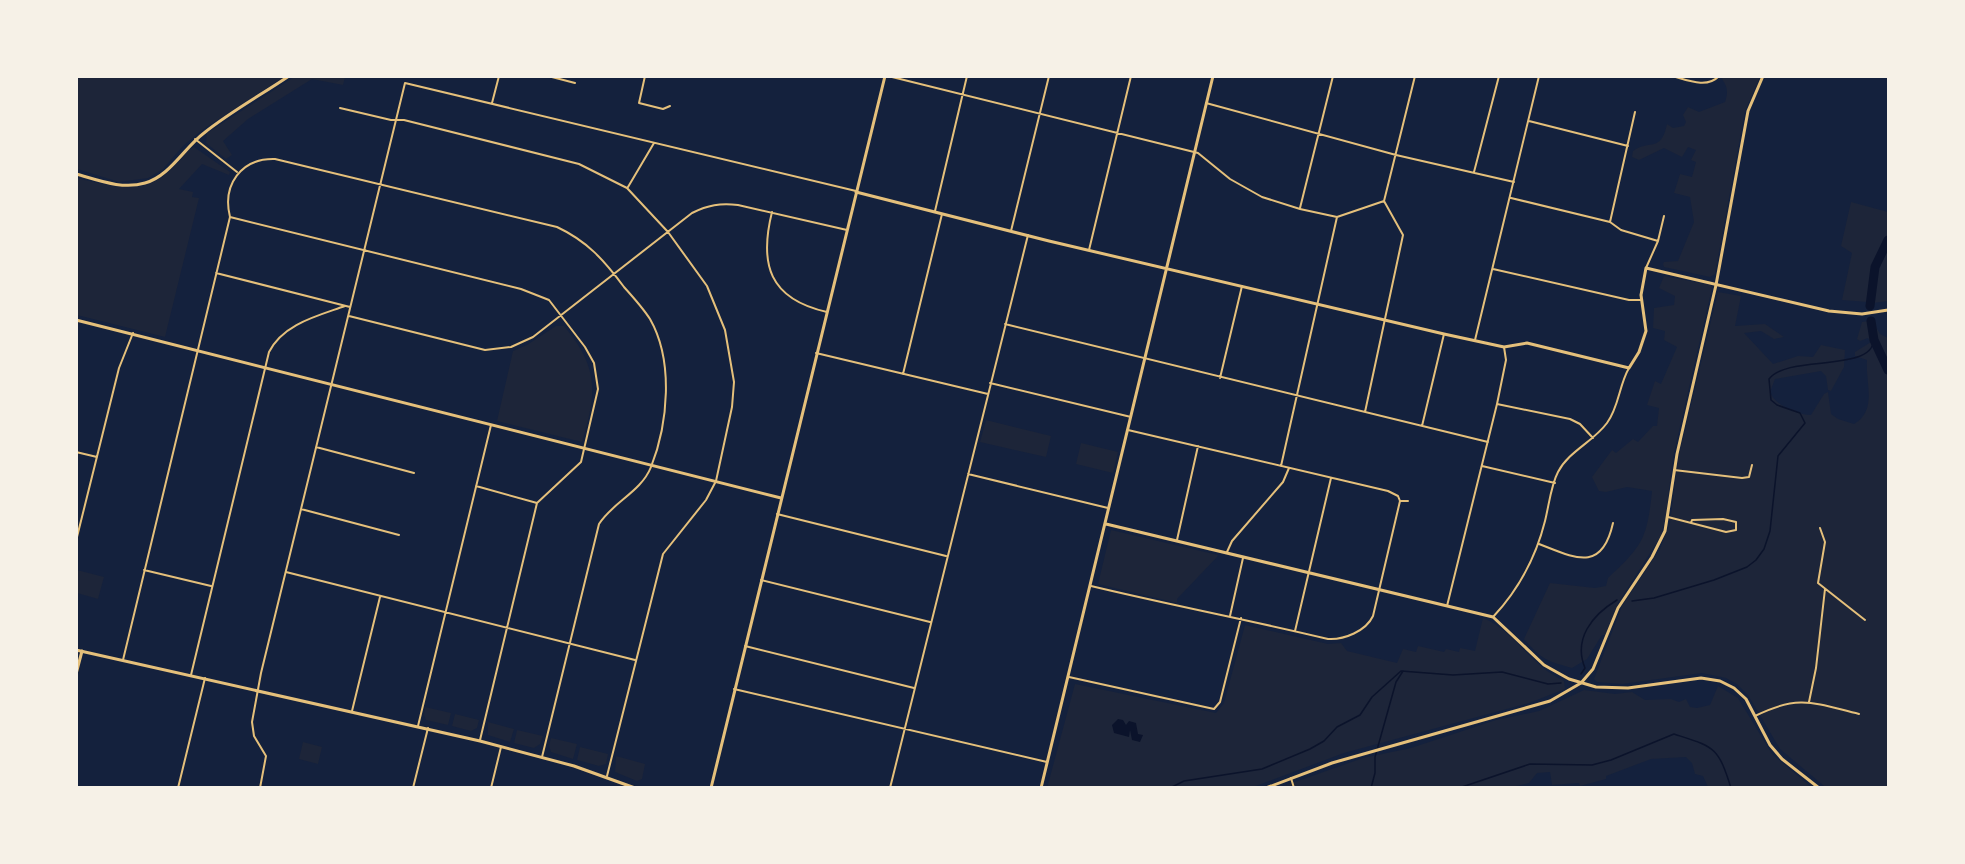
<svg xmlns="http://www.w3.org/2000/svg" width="1965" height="864" font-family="Overpass,sans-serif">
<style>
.green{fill:#1d2539}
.water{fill:#0b132b}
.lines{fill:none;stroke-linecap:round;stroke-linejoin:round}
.stream{stroke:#0b132b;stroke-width:1.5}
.river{stroke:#0b132b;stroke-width:9}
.minor{stroke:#e5c07b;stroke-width:2}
.tertiary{stroke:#e5c07b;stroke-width:3}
.secondary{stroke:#e5c07b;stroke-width:3}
</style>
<rect width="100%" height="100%" fill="#14213d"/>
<path class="green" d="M77,76H284V77L202,130L183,146L163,169L148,178L119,182L77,169Z
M294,77H345L343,85L312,79L248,119L223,141L232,155L226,159L206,143L207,133Z
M1723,77H1760L1745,111L1715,274L1710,277L1664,267L1663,264L1664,262L1678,261L1694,222L1690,197L1674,193L1680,174L1692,177L1696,162L1691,160L1696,150L1688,147L1682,157L1664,148L1639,160L1632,157L1633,151C1650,139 1661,153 1667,124L1673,128L1684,126L1686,122L1683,115L1688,107L1699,112L1725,102C1728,93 1728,87 1722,79Z
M194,147L230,172L229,175L202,164L179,189L193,192L192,197L199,198L165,337L77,315V178C130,191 153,197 189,149Z
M1851,202L1888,212V238L1874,263L1868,302L1842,300L1852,253L1841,246Z
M1888,249V301L1873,303L1877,270Z
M1664,276L1711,285L1712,288L1673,457L1666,515L1661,536L1618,603L1605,635H1602L1587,659L1572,668C1547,661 1542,660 1524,639L1550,583L1595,588L1606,586L1608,578C1643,545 1647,539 1652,491L1627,487L1606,492L1599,491L1592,477L1612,450L1616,453L1633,439L1638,442L1653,426H1657L1659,408L1647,405L1655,381L1661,384L1677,347L1664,340L1665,331L1653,328L1654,308L1674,305L1675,296L1659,288Z
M1718,292L1741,296L1735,326L1765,324L1784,337L1774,339L1761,331L1744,333L1773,364L1798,356L1813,357L1821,345L1845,350L1844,367L1831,391L1828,390L1826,376L1821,371L1775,379L1770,392C1774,405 1799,415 1811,415L1824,394L1828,392L1831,414L1838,419L1854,424C1878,410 1865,382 1867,360L1855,356V352L1871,342L1868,338L1860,341L1857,339L1862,322L1869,321L1877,353L1888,374V787L1824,786L1780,749L1748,695L1737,684L1726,678L1702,673L1622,684L1597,682L1594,679L1622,606L1660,549L1670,523L1678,459Z
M1872,320L1880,334L1888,338V364L1877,342Z
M556,326H564C599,368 597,392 582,442L497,421L513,351L527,345Z
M986,420L1051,436L1046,457L980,442Z
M1081,443L1118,452L1113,473L1076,464Z
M1111,530L1218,555L1217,557L1177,599V603L1098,584Z
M77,570L104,577L98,599L77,593Z
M1483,618C1515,631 1528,664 1564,681L1565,689L1529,703L1344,753L1253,787L1047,788L1075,684L1216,713L1224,703L1245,625L1328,644L1341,643L1347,651L1397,663L1403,649L1416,652L1418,646L1444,652L1446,649L1459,652L1460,648L1475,651Z
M1718,686L1738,698L1772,754L1811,787H1708L1703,776L1695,774L1692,763L1686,757L1651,759L1606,776V779L1580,786L1579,783L1552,785L1550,772L1537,773L1529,783L1512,787L1278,788L1363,758L1411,748L1496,720L1539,711L1584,690L1615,694L1632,692L1645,700L1671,699L1679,702L1686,699L1690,707L1697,708L1710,705Z
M425,707L451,713L448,725L426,720L424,715Z
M455,714L479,720L477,728L471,731L452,726Z
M488,722L514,729L510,742L488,735Z
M517,730L543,736L540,744L534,748L514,743Z
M551,738L577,744L573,759L551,752L549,746Z
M303,742L322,747L318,764L299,759Z
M580,747L608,754L606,764L599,766L577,760Z
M616,756L645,764L642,779L637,781L615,772Z"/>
<path class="water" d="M1118,719L1123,720L1126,725L1129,721L1136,723L1138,734L1143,735L1140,742L1132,740L1130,730L1129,737L1114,733L1112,725Z"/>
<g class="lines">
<path class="stream" d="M1632,601L1654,598L1714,580L1747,567L1756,560L1764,549L1770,531L1778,456L1805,423L1800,413L1777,405L1771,400L1769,379C1788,354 1871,373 1874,340
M1581,674L1585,668C1573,639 1592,615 1617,600
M1170,788L1184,781L1262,769L1310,749L1324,741L1337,727L1360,715L1372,697L1401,671L1453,675L1502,672L1548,684L1561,683
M1371,788L1375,773V757L1396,682L1403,671
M1459,788L1530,764L1592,765L1611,760L1674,734C1714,747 1718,746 1731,788"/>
<path class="river" d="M1870,306L1875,267L1888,240
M1871,321L1874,340L1888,370"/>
<path class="minor" d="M548,76L575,83
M645,76L639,103L663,109L670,106
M888,76L1198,153L1230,179L1262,197L1300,209L1337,217L1384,201
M1672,76C1687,80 1707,89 1719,76
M492,103L499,76
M1206,103L1396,155L1514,182
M340,108L391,120H404L579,164L627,188L668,232L707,286L725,330L734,382L732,407L716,481L706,500L663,554L607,776
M1529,121L1628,146
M195,139L237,172
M1474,172L1499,76
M628,187L654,143
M1511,198L1610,222L1621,230L1658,241L1646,268
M1384,201L1415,76
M1300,208L1333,76
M935,211L967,76
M772,212C759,264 769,299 827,312
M230,217L521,289L549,300L585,347L594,363L598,389L581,462L537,503L480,740
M1610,222L1635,112
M1011,231L1049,76
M1658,241L1664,216
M1089,250L1131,76
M1493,269L1629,300H1642
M216,273L350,307
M349,316L485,350L511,347L533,337L692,213C708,205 720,203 738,205L847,230
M1005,324L1488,442
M1475,340L1539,76
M816,353L988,394
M903,374L942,214
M1220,378L1242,286
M990,383L1131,417
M1497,404L1570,419L1580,424L1593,438
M1365,412L1403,235L1384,201
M1422,426L1444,334
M1128,430L1388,491L1398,496L1400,501
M316,447L414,473
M76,452L97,457
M1281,466L1337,217
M1482,466L1555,483
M1674,470L1742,478L1749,477L1752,465
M968,474L1108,508
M476,486L537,503
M1400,501H1408
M301,509L399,535
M777,514L946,556
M1668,517L1726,532L1736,530V522L1723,519L1692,520L1691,523
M1820,528L1825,542L1818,583L1865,620
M1177,540L1198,446
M76,541L119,368L133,333
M1539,544C1575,558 1602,573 1613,523
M1227,552L1232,541L1283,482L1289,468
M144,570L211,586
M286,572L635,660
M761,580L930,622
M1091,586C1170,605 1249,620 1328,639C1344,640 1366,631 1373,616L1400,501
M1447,606L1497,404L1506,360L1504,347
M1230,616L1243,558
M1493,617C1519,589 1536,557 1545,521C1549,505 1551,485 1558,472C1569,451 1593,442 1607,423C1619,407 1619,385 1629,368
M1295,631L1331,478
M745,646L914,688
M123,660L230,217C222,185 241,158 275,159L557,227C587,241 604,260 624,287C633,297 643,308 650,319C674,361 668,424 651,467C641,492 613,502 599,524L542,757
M191,675L269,352C283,324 317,316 345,306
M1069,677L1214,709L1220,702L1241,618
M734,689L1047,762
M1809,702L1816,668L1825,589
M352,711L380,597
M1755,716C1799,694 1814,703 1859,714
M418,726L491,425
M1291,778L1294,788
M178,788L205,678
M260,788L266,756L254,736L252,722L261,673L405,83L856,191
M413,788L428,728
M491,788L501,747
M890,788L1028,235"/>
<path class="tertiary" d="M76,174C98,180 122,190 145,183C170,176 184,148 204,133C230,112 261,95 289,76
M856,192L1049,241L1444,334L1504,347L1527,343L1629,368L1639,352L1646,331L1641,295L1646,268L1829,311L1862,314L1888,310
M76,320L781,498
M1106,524L1493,617L1544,665L1569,679L1596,687L1628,688L1701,678L1720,681L1734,688L1746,699L1770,745L1782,759L1819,788
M76,674L82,651
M1041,788L1213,76"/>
<path class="secondary" d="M76,650L480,741L574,766L635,788
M711,788L885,76
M1266,788L1332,763L1550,701L1581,683L1593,669L1618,608L1652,557L1665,531L1677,454L1716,285L1748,111L1763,76"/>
</g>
<rect width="1965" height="864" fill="none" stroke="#f6f1e7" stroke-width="156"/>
</svg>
